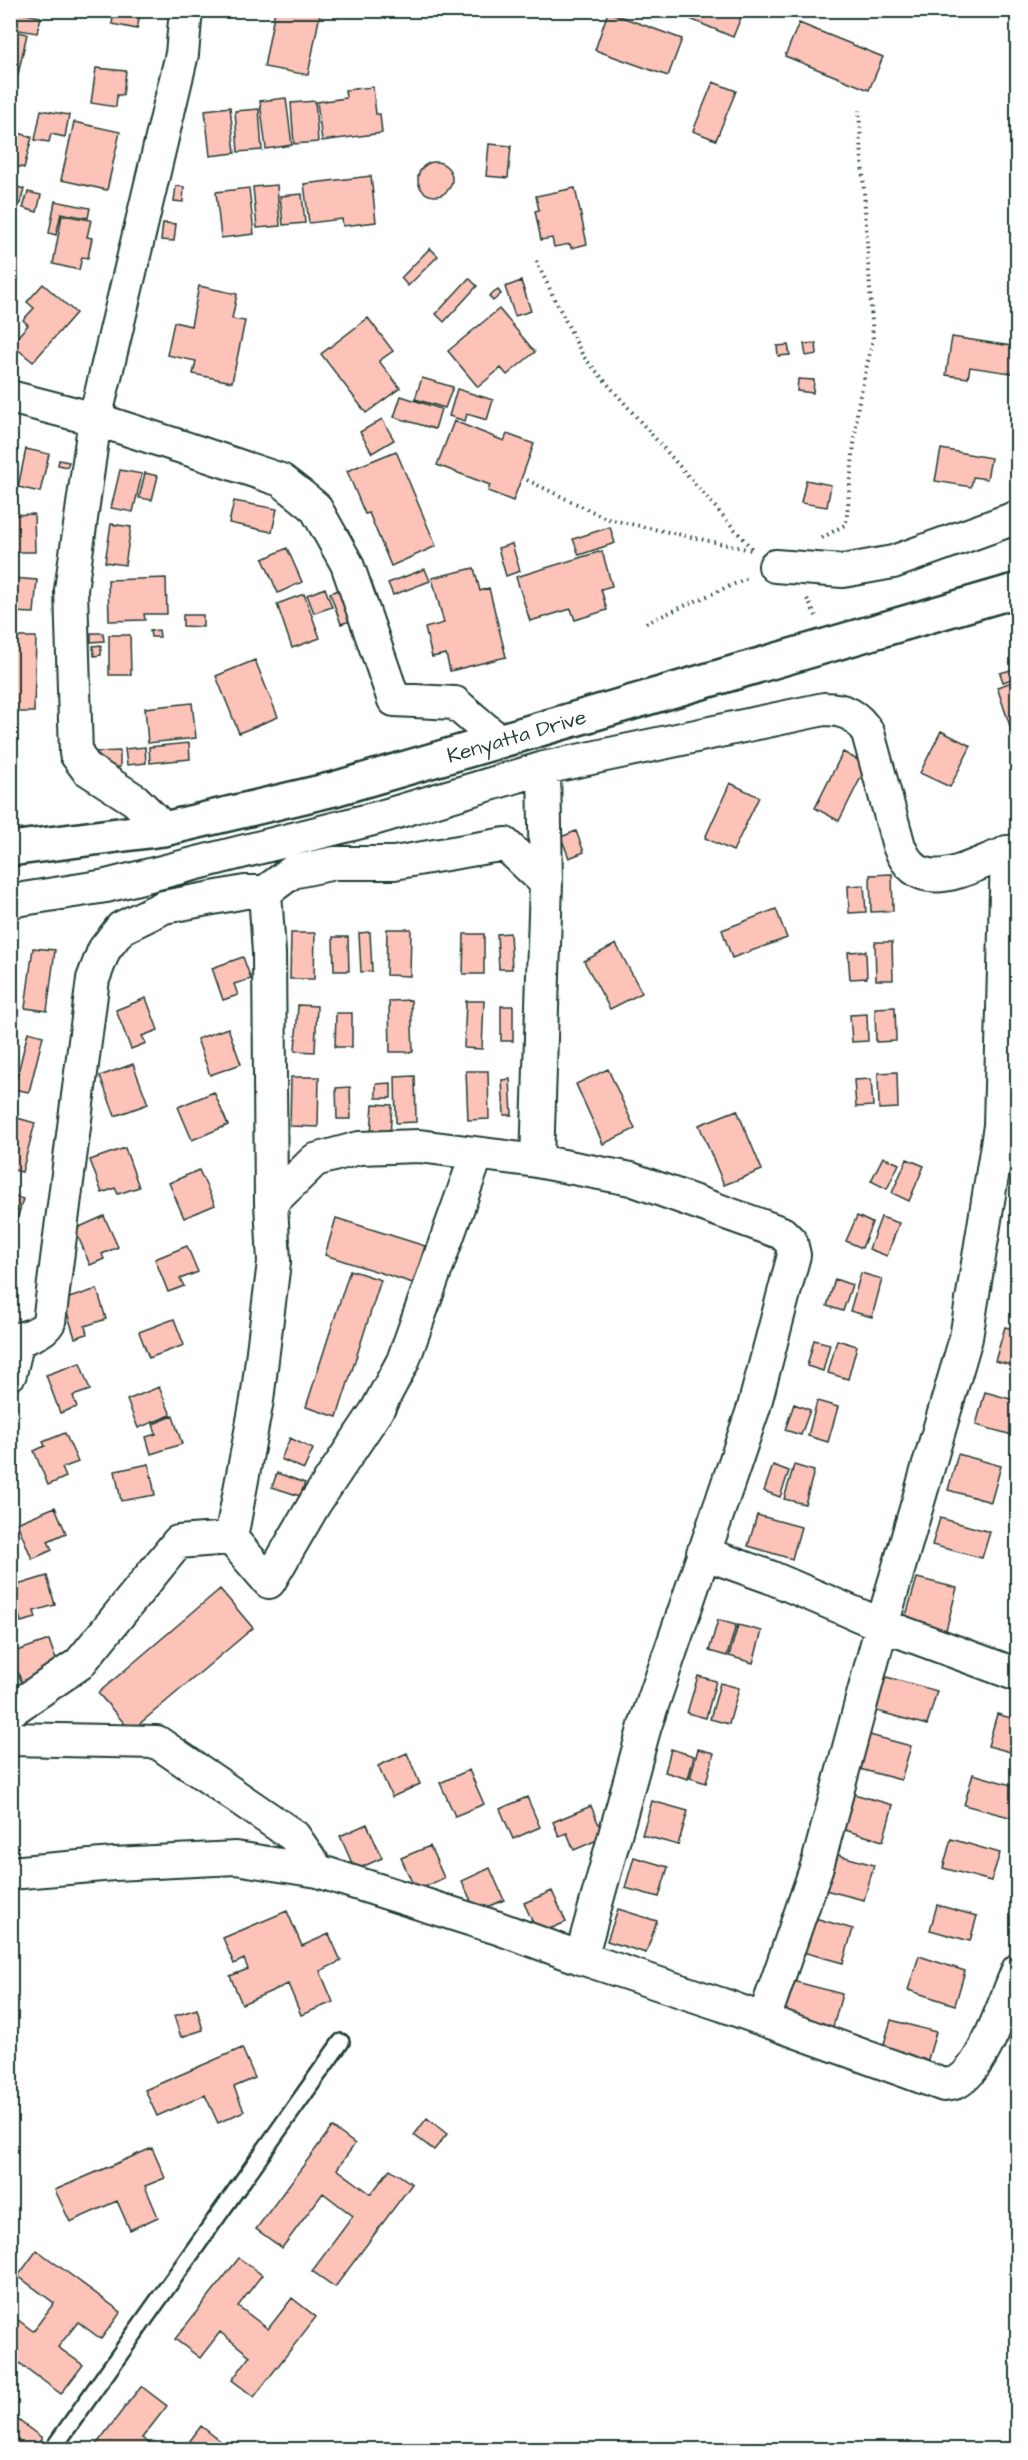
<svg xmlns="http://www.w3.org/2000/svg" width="1028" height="2460" font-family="'Architects Daughter',sans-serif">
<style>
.building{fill:#fdc2b8;stroke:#1f3d34;stroke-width:1.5}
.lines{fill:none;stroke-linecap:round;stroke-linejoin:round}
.service-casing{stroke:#1f3d34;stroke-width:20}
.minor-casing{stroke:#1f3d34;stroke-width:36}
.secondary-casing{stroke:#1f3d34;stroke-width:38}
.path{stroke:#1f3d34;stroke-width:4;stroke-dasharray:1.5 4.5;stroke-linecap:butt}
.service{stroke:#fff;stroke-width:15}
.minor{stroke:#fff;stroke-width:32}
.secondary{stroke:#fff;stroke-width:33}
.labels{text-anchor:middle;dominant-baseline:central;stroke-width:4.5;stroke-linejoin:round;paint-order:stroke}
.street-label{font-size:21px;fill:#1f3d34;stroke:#fff}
</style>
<rect width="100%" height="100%" fill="#fff"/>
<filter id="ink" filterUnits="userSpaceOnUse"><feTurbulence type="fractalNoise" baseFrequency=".0167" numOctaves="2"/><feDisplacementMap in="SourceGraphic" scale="12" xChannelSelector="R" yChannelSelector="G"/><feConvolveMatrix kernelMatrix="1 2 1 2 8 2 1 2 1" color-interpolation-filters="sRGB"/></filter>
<g filter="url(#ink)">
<path class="building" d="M114,10H141L137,29L112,24Z
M275,10H303L320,14L308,75L264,67Z
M669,10H744L733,37Z
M16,12L41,17L37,33L13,29Z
M608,12L682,39L668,76L595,50Z
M799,23L883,57L869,90L785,56Z
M10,30L27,34L15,88L10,87Z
M96,68L126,71L123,95H117L116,107L91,103Z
M713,82L736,91L716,140L693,131Z
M373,87L376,114H380L382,133L322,141L317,102L346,98L345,90Z
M286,98L292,145L266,149L260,101Z
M315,101L318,142L294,144L291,103Z
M230,107L235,153L210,156L205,110Z
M259,109L262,150L238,152L235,111Z
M41,110L69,115L65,137L51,134L49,142L35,140Z
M74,122L120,132L107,190L61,180Z
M12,131L32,137L24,168L10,164Z
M489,144L511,146L508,178L486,176Z
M418 179a17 17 0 1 1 34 0a17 17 0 1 1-34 0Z
M371,176L376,222L343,226L342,219L309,223L304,184Z
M11,185L24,189L20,204L10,201Z
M277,185L280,226L257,228L253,187Z
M176,186L184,187L183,202L174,201Z
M249,188L254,234L221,238L216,192Z
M575,188L587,244L571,248L570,244L554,247L552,238L541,240L535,211L539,210L536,196Z
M28,192L41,195L37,212L23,208Z
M302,194L305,223L283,225L280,196Z
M55,201L90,208L88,218L61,213L56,235L49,233Z
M62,215L91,220L87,237L92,238L88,258L82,257L79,270L53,264Z
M163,223L176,224L174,241L161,240Z
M430,248L438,256L408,286L401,278Z
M469,278L477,286L444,322L436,314Z
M521,281L531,311L515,316L505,287Z
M43,284L76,313L33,362L11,344L28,325L23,320L34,308L27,302Z
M199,286L237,294L232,319L245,321L232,382L193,374L196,361L167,355L174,322L191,326Z
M498,290L501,294L493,301L489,296Z
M499,309L535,352L507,375L501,368L478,387L448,351Z
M368,318L393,351L379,361L400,388L366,413L321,354Z
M952,337L1018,347L1017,374L970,367L968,378L946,375Z
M816,343L817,354L806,356L804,344Z
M788,345L790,355L778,356L777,346Z
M422,378L453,387L445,408L415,399Z
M798,379L814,380L813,393L797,391Z
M457,389L493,400L487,420L467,414L465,421L449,416Z
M401,396L441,409L435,429L394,417Z
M382,419L394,440L372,453L360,432Z
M454,421L504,441L507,434L534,444L513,501L488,491L490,485L437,465Z
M26,449L49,454L40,492L18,487Z
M941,449L991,458L987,479L973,477L971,487L935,481Z
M396,451L436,546L391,566L369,513L365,514L347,471Z
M59,460L69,462L67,467L58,465Z
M120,470L142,474L133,512L111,508Z
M145,473L158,476L152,500L139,498Z
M806,480L831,485L827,507L801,503Z
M234,501L277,509L272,532L229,523Z
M34,514L35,552H11L10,515Z
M111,524L131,527L125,565L105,562Z
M610,527L615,543L579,555L573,539Z
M512,544L520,571L506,576L498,548Z
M287,548L302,582L278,593L263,559Z
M602,551L612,586L601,589L607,610L575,620L571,609L530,621L516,577Z
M474,568L480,591L489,588L506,657L450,671L446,654L432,657L425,628L444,623L432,578Z
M425,569L430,581L393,595L388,583Z
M12,578L37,580L34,613L10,612Z
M166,578L167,614H144L145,620L109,621L108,580Z
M325,588L332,607L314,613L307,595Z
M345,588L356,619L341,624L330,593Z
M304,594L320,638L292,648L277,604Z
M183,615H203V627L183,626Z
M159,630L160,637H151L150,631Z
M91,633H103L104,641L91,642Z
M109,635H130L131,675H109Z
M13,637H36L34,712H10V648H13Z
M101,645V655L94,656L93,646Z
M255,660L278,717L239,733L216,676Z
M1018,668V677L1003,682L1000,673Z
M1018,680V730L1012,732L997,687Z
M192,703L196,738L148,743L145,708Z
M941,731L971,746L950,787L920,773Z
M189,743L190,759L150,763L149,747Z
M145,747L146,763L127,765L125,749Z
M120,751V767H96V752Z
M843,752L867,765L839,821L815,808Z
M730,783L759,797L733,851L705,838Z
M576,831L584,852L569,858L561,837Z
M892,874L893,911L871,912L870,875Z
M864,885L866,912L849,913L848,886Z
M776,909L787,938L732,958L722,930Z
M387,929H411L410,976L386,975Z
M370,932L372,971L361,972L359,933Z
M291,933H315L314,979H290Z
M510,933L512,969H499L497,934Z
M464,934H484V974H463Z
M333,937H348L349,971H334Z
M875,942H892L893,980H876Z
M616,944L642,993L610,1009L584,961Z
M33,948L55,950L47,1011L25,1008Z
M866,951L867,978L850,979L848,952Z
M243,957L251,979L234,984L238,995L223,1000L212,968Z
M146,998L158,1030L142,1036L146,1043L131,1049L116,1010Z
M411,1000L413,1052H390L389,1001Z
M466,1001H484L482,1049L464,1048Z
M298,1005L317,1006L315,1052L295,1051Z
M501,1006H513V1041H501Z
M895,1007L896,1041L876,1042L875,1008Z
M336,1013H352V1047H335Z
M867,1014L868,1041L852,1042L850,1015Z
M228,1028L241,1064L210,1075L197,1039Z
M28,1032L43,1036L29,1092L14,1089Z
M133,1064L148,1104L115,1116L100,1076Z
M608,1069L635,1129L603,1144L576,1084Z
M466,1071H488L489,1119L468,1120Z
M897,1072L898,1108L879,1109L878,1073Z
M415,1076L416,1122L396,1123L395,1077Z
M291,1077H319L318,1127L290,1126Z
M510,1079L512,1115H504L502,1080Z
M871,1079L873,1106L856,1107L854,1080Z
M391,1083V1098H376V1084Z
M350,1087L351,1119H337L336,1088Z
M214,1092L228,1125L192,1140L178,1107Z
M373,1104L392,1105L390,1136L371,1135Z
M737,1110L762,1170L724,1185L699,1125Z
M14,1117L35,1123L22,1172L10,1169V1132Z
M125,1148L139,1187L118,1194L115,1188L102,1193L90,1160Z
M883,1157L899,1164L887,1189L871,1181Z
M907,1159L924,1166L909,1201L892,1193Z
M199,1170L215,1205L184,1218L169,1183Z
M10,1195L23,1199L10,1245Z
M104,1216L118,1247L102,1254L104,1259L90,1265L75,1229Z
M857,1216L872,1223L862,1248L846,1241Z
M881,1217L899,1223L887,1256L869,1249Z
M336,1218L425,1246L413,1283L325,1255Z
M187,1246L198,1272L180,1279L184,1286L168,1292L155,1259Z
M10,1261L17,1262L10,1310Z
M350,1270L381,1280L337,1417L306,1407Z
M861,1273L882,1279L872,1317L850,1311Z
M835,1279L852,1285L843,1311L827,1306Z
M97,1289L106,1319L85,1326L87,1334L75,1338L63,1300Z
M174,1319L184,1345L149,1358L139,1332Z
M1005,1327L1018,1330V1367L995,1361Z
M814,1340L830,1344L823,1371L807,1366Z
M837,1340L857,1346L848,1379L828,1373Z
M80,1363L90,1390L73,1396L77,1407L60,1413L46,1375Z
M159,1387L171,1415L138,1428L127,1400Z
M985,1392L1018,1401L1016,1436L976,1425Z
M817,1401L838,1407L828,1442L808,1436Z
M794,1404L810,1410L801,1435L785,1430Z
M173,1416L182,1444L151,1454L146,1437L156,1434L153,1424Z
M65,1433L78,1462L62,1468L66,1477L48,1485L34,1451L45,1446L43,1442Z
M290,1438L313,1449L304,1469L281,1459Z
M958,1454L1001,1466L991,1502L948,1490Z
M149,1464L155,1495L121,1501L115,1471Z
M773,1465L789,1471L780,1497L764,1491Z
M794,1465L814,1471L805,1504L784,1499Z
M277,1473L305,1483L300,1496L272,1487Z
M55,1507L66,1533L48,1541L52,1550L32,1559L17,1523Z
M757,1515L801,1527L792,1559L748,1546Z
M940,1518L990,1532L982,1558L932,1545Z
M47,1576L55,1605L34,1611L36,1618L21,1622L11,1587Z
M917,1578L957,1588L946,1630L905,1619Z
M220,1589L253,1628L131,1731L98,1693Z
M718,1620L736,1625L727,1656L709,1651Z
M738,1625L762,1631L753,1663L729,1656Z
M1018,1629V1651L1012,1650Z
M49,1640L58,1666L24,1689L11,1653Z
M698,1676L716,1681L706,1718L687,1713Z
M883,1676L937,1691L927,1725L873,1710Z
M720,1683L739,1688L729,1724L710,1719Z
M997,1714L1018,1720V1754L988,1746Z
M866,1734L911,1746L901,1780L856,1768Z
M671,1749L694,1756L688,1779L665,1772Z
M698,1749L714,1753L706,1783L690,1778Z
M407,1753L420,1784L392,1797L378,1766Z
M469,1770L484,1804L455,1816L440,1783Z
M973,1774L1018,1787L1017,1819L964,1805Z
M854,1794L893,1805L883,1841L844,1830Z
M527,1797L540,1827L513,1839L500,1809Z
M652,1801L688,1811L678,1845L642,1835Z
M591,1806L604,1837L574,1850L567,1833L559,1836L553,1822Z
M367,1824L382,1858L355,1870L340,1836Z
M951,1839L1000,1853L991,1881L943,1868Z
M430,1846L444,1878L416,1891L401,1858Z
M831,1853L874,1865L864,1900L821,1889Z
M634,1857L668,1867L659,1897L625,1888Z
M490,1868L504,1900L476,1912L462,1881Z
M552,1891L566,1922L538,1934L524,1903Z
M937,1905L977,1916L970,1941L930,1930Z
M618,1909L657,1921L646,1953L607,1941Z
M287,1911L302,1946L329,1934L341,1961L320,1971L333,2002L301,2015L288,1984L242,2004L230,1976L248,1969L244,1959L234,1964L223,1938Z
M808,1916L853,1929L843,1963L799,1951Z
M919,1956L965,1971L955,2005L908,1990Z
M789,1980L842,1994L833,2027L779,2013Z
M197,2009L203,2030L181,2037L174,2016Z
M891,2020L936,2032L926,2066L881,2054Z
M242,2048L255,2078L234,2087L244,2111L218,2123L205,2095L157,2116L145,2090Z
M427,2118L447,2134L434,2150L414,2135Z
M332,2127L355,2144L337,2169L371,2194L390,2169L412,2184L335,2287L312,2271L353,2216L323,2193L282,2248L256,2229Z
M152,2148L165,2178L145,2186L158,2217L130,2230L117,2201L70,2222L55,2190Z
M37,2250L121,2312L101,2339L78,2322L58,2347L83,2365L61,2394L10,2356V2314L33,2331L54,2303L18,2276Z
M239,2258L262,2275L238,2306L268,2329L292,2298L316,2317L254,2397L232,2380L250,2356L220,2332L200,2358L175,2339Z
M141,2386L167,2406L142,2438L157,2450H92Z
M10,2414L42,2438L34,2450H10Z
M201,2426L224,2444L220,2450H183Z"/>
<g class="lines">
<defs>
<path id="service" d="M52,2450L341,2042"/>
<path id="minor" d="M10,397L95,419L182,447L281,480L299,494L315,507L347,564L394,700L455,703L499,741
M775,566L843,571L893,562L1018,517
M164,829L135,800L87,769L76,754L71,590L95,419L182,54L186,10
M265,892L269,953L271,1203
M10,901L106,886L377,818L544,768L824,709C845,709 857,715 868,733L899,846C922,905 977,859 1018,850
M537,1161L546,883L544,768
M10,1339C23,1340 43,1333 49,1322L93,979L104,950L121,928L164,907L245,892H265L292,872L335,863H394L505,844L546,883
M10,1374L18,1340
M231,1538L257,1400L274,1262L271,1203L315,1160L359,1148L419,1146L537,1161L631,1179L782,1233L791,1242L794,1255L754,1407L645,1726L581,1958
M231,1538L269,1582L315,1503L377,1410L403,1361L477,1154
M703,1553L770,1577L882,1625L1018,1675
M10,1711L79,1664L178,1542L231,1538
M10,1739L157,1742L294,1836L318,1871L498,1928L581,1958L723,2005L944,2085C948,2084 954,2084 957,2082C984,2069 1006,1997 1018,1970
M10,1873L114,1864L236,1858L318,1871
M764,2019L818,1863L882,1625L966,1338L1000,1126L1007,852"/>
<g id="secondary">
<path id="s1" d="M10,849L164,829L334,789L1018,590"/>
</g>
</defs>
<use href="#service" class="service-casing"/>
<use href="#minor" class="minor-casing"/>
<use href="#secondary" class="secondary-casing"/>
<path class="path" d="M536,261L583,356L752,549
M527,480L608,519L751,550
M822,538L846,524L858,405L873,339L859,110
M807,599L816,616
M646,623L750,577"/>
<use href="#service" class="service"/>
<use href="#minor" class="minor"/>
<use href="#secondary" class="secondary"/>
</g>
</g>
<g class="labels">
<g class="street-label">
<text stroke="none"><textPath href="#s1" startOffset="520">Kenyatta Drive</textPath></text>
</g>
</g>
<rect width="1028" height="2460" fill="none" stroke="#fff" stroke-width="36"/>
<rect x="18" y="18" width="992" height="2424" fill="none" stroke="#1f3d34" stroke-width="2" filter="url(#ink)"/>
</svg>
